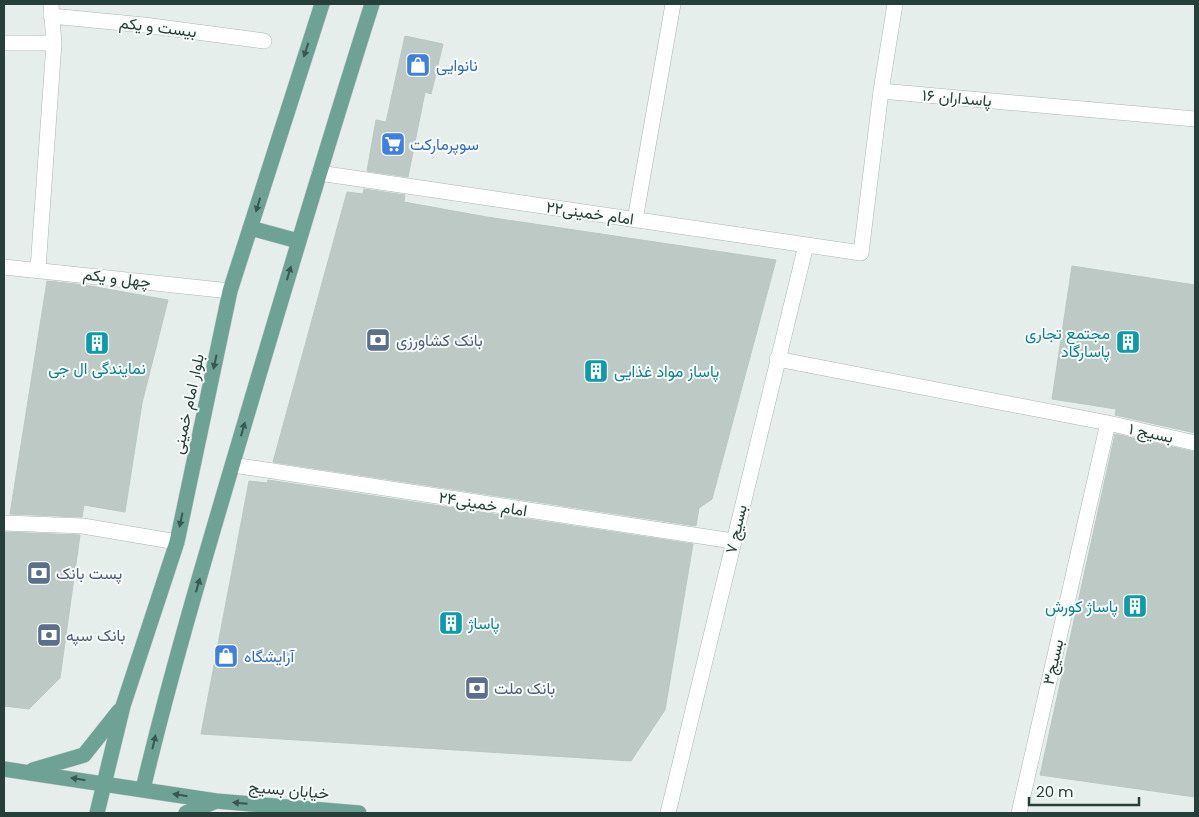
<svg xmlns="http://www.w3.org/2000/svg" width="1199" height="817" font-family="Poppins,Vazirmatn,sans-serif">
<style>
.building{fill:#bcc9c4;stroke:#b9c8c2}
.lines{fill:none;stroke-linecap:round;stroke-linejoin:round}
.minor-casing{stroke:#a9b6b2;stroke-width:16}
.major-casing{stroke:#c2cac8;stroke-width:16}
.minor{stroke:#fff;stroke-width:15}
.major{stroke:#6da294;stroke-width:15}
.oneway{fill:#385850}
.labels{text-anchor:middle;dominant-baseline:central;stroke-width:4;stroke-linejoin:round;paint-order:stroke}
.street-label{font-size:16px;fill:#264039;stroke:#f7fbf9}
.shop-label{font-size:16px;fill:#366cbe;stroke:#f7fbf9;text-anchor:start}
.culture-label{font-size:16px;fill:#0d838f;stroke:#f7fbf9;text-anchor:end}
.service-label{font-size:16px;fill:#4e5e75;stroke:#f7fbf9;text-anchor:start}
</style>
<rect width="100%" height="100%" fill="#e6eeeb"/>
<path class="building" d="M405,36L443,44L431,94L425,92L408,177L367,171L376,120L386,122Z
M364,189L405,195L404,202L487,217L776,260L712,499L699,508L696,526L273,462L347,192L363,194Z
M1072,266L1195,285V433L1115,415L1116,409L1052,399Z
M47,281L85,285L168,300L142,403L125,512L84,505L82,517L10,514Z
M1115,434L1195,452V797L1040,775Z
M268,480L693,544L665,710L631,761L201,734L249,481L267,483Z
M4,532L80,535L60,678L29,709L4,706Z"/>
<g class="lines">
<defs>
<path id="minor" d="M51,16L144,25L264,41
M4,43H54
M881,91L895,4
M319,173L861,253L881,91L1195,119
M635,220L673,4
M4,267L230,291
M38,269L54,43L51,4
M777,359L1108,423L1195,443
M233,465L733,541
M4,523L83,526L177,542
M668,813L806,245
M1019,813L1108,423"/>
<path id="major" d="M250,228L298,241
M4,769L216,801L359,813
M33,770L84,755L119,711
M143,789C170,675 204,561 237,449C281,300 325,152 372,4
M97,813L123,706L177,542L230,291L322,4
M186,813L214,802"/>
</defs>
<use href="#minor" class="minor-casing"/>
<use href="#major" class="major-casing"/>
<use href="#minor" class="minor"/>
<use href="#major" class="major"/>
</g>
<defs><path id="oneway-solid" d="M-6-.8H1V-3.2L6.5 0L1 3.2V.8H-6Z" transform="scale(1.25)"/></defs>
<g class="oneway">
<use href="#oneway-solid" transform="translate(306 50) rotate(108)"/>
<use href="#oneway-solid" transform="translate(258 205) rotate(107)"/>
<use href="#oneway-solid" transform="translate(289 273) rotate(-74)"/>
<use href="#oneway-solid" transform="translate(215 362) rotate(102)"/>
<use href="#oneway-solid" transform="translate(243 429) rotate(-74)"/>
<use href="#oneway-solid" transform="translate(181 520) rotate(102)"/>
<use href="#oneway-solid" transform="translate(198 585) rotate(-74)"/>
<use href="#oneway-solid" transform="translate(154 742) rotate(-77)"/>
<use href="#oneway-solid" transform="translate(78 779) rotate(-171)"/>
<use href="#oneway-solid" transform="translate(180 795) rotate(-171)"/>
<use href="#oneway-solid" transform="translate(240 803) rotate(-175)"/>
</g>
<defs>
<symbol id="shop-square" viewBox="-11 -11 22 22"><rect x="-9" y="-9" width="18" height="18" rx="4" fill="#3f7fe0" stroke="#f7fbf9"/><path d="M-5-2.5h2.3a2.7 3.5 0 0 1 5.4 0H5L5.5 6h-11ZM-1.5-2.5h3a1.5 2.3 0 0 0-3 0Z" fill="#fff"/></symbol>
<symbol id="supermarket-square" viewBox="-11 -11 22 22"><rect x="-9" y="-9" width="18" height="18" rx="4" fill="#3f7fe0" stroke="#f7fbf9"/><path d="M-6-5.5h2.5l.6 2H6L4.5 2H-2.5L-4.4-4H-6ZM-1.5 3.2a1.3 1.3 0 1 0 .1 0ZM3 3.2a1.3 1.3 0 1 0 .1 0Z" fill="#fff"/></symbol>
<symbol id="bank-square" viewBox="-11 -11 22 22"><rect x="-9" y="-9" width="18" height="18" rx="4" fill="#5c6f8a" stroke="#f7fbf9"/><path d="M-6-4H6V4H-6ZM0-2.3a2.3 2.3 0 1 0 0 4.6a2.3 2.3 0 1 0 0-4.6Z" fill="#fff"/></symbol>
<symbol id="building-square" viewBox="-11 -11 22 22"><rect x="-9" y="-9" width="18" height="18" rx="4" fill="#0f9aa8" stroke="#f7fbf9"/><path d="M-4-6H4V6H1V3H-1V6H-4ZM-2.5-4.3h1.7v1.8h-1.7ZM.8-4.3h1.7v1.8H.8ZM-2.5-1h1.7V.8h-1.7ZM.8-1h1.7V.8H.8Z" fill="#fff"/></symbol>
</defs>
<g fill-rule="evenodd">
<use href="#shop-square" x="404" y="51" width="28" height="28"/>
<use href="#supermarket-square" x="379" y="130" width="28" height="28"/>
<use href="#bank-square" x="364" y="326" width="28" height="28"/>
<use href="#building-square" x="1114" y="328" width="28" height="28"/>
<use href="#building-square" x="83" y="329" width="28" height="28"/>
<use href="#building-square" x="582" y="357" width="28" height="28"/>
<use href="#bank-square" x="25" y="559" width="28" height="28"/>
<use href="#building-square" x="1121" y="592" width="28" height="28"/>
<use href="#building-square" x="437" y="609" width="28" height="28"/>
<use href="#bank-square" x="35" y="621" width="28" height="28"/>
<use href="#shop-square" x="212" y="642" width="28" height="28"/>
<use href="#bank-square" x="463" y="674" width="28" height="28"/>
</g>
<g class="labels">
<g class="street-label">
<text transform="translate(158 27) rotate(7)">بیست و یکم</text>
<text transform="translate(957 98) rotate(5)">پاسداران ۱۶</text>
<text transform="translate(590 213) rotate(8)">امام خمینی۲۲</text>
<text transform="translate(117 278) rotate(7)">چهل و یکم</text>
<text transform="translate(188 404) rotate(-78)">بلوار امام خمینی</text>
<text transform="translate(1151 433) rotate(12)">بسیج ۱</text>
<text transform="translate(483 504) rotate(9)">امام خمینی۲۴</text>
<text transform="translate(736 529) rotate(-77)">بسیج ۷</text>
<text transform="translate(1053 662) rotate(-77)">بسیج۳</text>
<text transform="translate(289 790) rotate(5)">خیابان بسیج</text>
</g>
<g class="shop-label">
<text x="436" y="65">نانوایی</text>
<text x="410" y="144">سوپرمارکت</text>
<text x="244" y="656">آرایشگاه</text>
</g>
<g class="culture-label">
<text x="1110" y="333">مجتمع تجاری<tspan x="1110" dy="18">پاسارگاد</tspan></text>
<text x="97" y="368" text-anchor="middle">نمایندگی ال جی</text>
<text x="614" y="371" text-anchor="start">پاساز مواد غذایی</text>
<text x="1118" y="606">پاساژ کورش</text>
<text x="468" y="623" text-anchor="start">پاساژ</text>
</g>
<g class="service-label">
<text x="396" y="340">بانک کشاورزی</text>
<text x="56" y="573">پست بانک</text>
<text x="66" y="635">بانک سپه</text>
<text x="494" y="688">بانک ملت</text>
</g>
</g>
<rect width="1199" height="817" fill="none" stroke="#264039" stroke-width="10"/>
<path d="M1029 797v8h110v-8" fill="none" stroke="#264039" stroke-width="2.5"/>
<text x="1036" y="797" font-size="15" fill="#264039" stroke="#f7fbf9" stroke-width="4" paint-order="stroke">20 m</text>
</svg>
